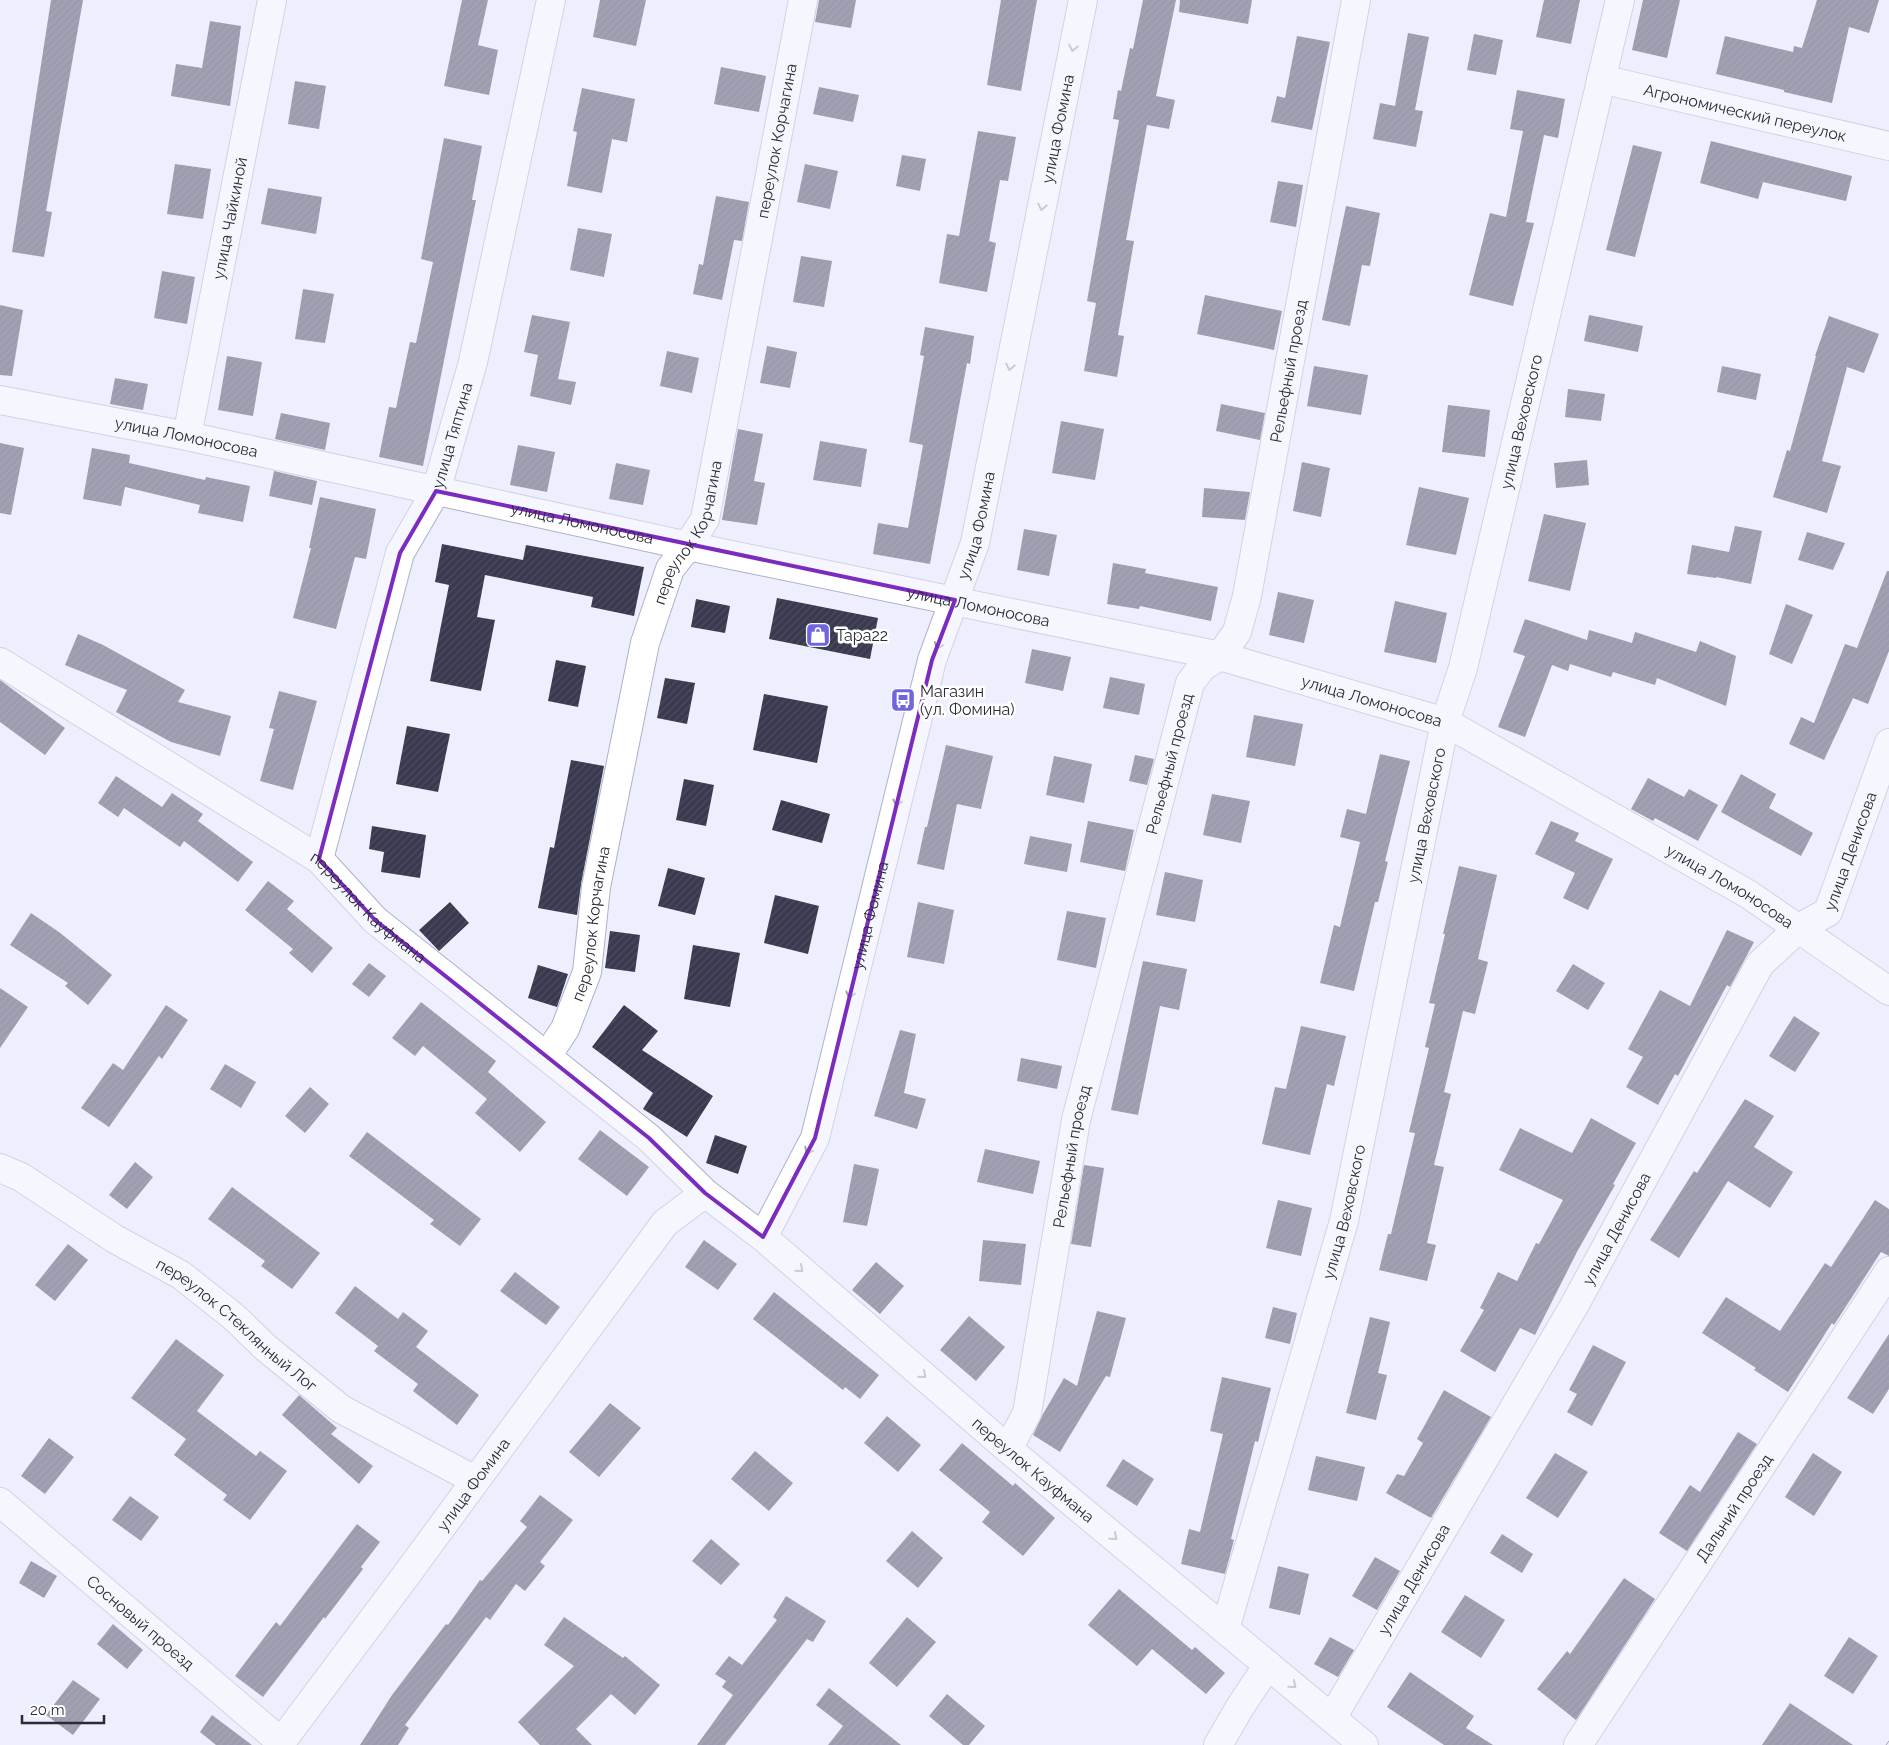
<svg xmlns="http://www.w3.org/2000/svg" width="1889" height="1745" font-family="Raleway,sans-serif">
<style>
.building{fill:url(#building-hatch)}
.lines{fill:none;stroke-linecap:round;stroke-linejoin:round}
.minor-casing{stroke:#afb0ca;stroke-width:30}
.minor{stroke:#fff;stroke-width:28}
.tram{stroke:#4c4c57;stroke-width:1}
.oneway{stroke:#a0a0a4}
.marked{fill:none;stroke:#7b2cbf;stroke-width:4;stroke-linejoin:round}
.labels{text-anchor:middle;dominant-baseline:central;stroke-width:5;stroke-linejoin:round;paint-order:stroke}
.street-label{font-size:16px;fill:#2b2b35;stroke:#fff}
.poi-label{font-size:16px;fill:#2b2b35;stroke:#fff;text-anchor:start}
</style>
<defs>
<pattern id="building-hatch" width="6" height="6" patternUnits="userSpaceOnUse" patternTransform="scale(1.25)"><rect width="6" height="6" fill="#39394f"/><path d="M-1 1l2-2M0 6l6-6M5 7l2-2" fill="none" stroke="#4d4d60"/></pattern>
</defs>
<rect width="100%" height="100%" fill="#edeefe"/>
<path class="building" d="M51,0H83L46,211L52,212L44,257L12,252Z
M462,0H488L478,45L498,50L489,95L444,86Z
M600,0H646L636,46L593,37Z
M819,0H856L851,28L815,22Z
M1001,0H1037L1021,91L987,85Z
M1143,0H1176L1156,96L1175,100L1169,129L1147,125L1126,240L1134,241L1118,335L1124,336L1117,377L1084,371L1096,303L1087,301L1119,120L1113,119L1118,90L1121,91L1130,48L1133,49Z
M1180,0H1252L1248,24L1179,12Z
M1544,0H1580L1571,44L1536,37Z
M1643,0H1680L1667,58L1632,50Z
M1817,0H1879L1869,33L1849,27L1832,103L1784,92V90L1716,74L1725,36L1793,52L1794,46L1802,48Z
M210,21L241,26L230,106L171,96L176,64L202,68Z
M1408,33L1429,37L1415,110L1423,111L1416,147L1373,139L1380,103L1395,106Z
M1474,34L1503,40L1496,75L1467,70Z
M1297,36L1330,42L1312,130L1271,122L1277,96L1285,98Z
M721,67L766,76L759,112L714,104Z
M295,81L326,86L319,129L288,124Z
M819,87L859,95L853,122L813,114Z
M582,88L635,99L627,142L612,139L602,193L567,186L577,132L573,131Z
M1517,90L1565,99L1558,138L1544,135L1526,222L1534,223L1513,306L1469,295L1490,213L1506,217L1523,131L1510,129Z
M978,131L1016,137L1008,181L1000,180L989,241L996,243L987,292L939,283L947,234L959,236Z
M444,138L482,146L472,200H476L423,466L379,457L389,407L396,408L410,342L416,343L433,262L421,259Z
M1711,141L1852,176L1846,201L1763,182L1758,199L1700,183Z
M1633,145L1662,152L1635,257L1606,250Z
M902,155L926,159L920,191L896,186Z
M175,164L211,169L203,219L167,214Z
M805,164L838,171L830,209L797,202Z
M1278,181L1303,185L1296,227L1270,222Z
M268,188L322,197L316,234L261,224Z
M716,196L749,202L742,241L734,240L722,300L693,294L699,264L703,265Z
M1346,206L1380,213L1370,266L1362,265L1350,326L1322,320Z
M578,228L612,234L604,277L570,270Z
M801,256L832,261L824,307L793,302Z
M162,271L195,277L187,324L154,318Z
M303,289L334,294L325,343L295,339Z
M1205,295L1282,311L1274,350L1197,334Z
M0,305L23,310L12,376L0,375Z
M532,315L570,322L558,379L576,382L571,405L530,396L538,355L524,352Z
M1589,315L1643,326L1638,352L1584,341Z
M1829,316L1879,334L1864,373L1847,367L1822,461L1841,466L1827,513L1773,497L1787,450L1790,451L1816,356H1815Z
M925,327L974,336L970,364L967,363L930,564L873,554L878,523L908,528L923,445L909,442L924,356L920,355Z
M767,346L797,352L790,388L760,383Z
M667,351L699,358L692,393L660,386Z
M227,356L262,362L253,416L218,410Z
M1314,366L1368,375L1361,415L1307,406Z
M1722,366L1761,374L1756,400L1717,392Z
M115,378L148,384L143,410L110,404Z
M1568,389L1605,394L1601,421L1565,417Z
M1221,404L1265,413L1260,440L1216,431Z
M1448,405L1490,410L1485,457L1442,452Z
M281,413L330,423L325,450L275,439Z
M1061,421L1104,429L1095,480L1052,473Z
M738,429L763,434L754,481L765,483L757,525L722,520Z
M820,441L867,449L861,487L813,480Z
M0,443L24,448L11,515L0,513Z
M518,445L555,452L547,492L510,485Z
M92,448L130,455L129,463L205,480L206,477L250,486L243,522L198,513L200,505L125,487L121,506L83,499Z
M1587,460L1589,485L1556,488L1554,463Z
M1302,462L1330,468L1321,517L1293,511Z
M616,463L650,470L643,505L609,499Z
M274,471L317,481L312,505L269,496Z
M1419,487L1469,498L1456,555L1406,545Z
M1204,488L1250,492L1245,520L1202,517Z
M320,497L376,509L366,559L355,557L336,629L293,618L311,548H309Z
M1544,514L1586,523L1570,591L1528,581Z
M1735,526L1762,531L1751,584L1716,577V578L1687,574L1692,545L1729,552Z
M1024,529L1057,535L1049,576L1017,570Z
M1807,532L1845,543L1833,570L1798,560Z
M442,544L523,560L526,545L644,567L634,616L591,607L593,597L485,575L477,617L495,620L481,691L430,681L449,585L435,582Z
M1113,563L1146,569L1145,573L1218,587L1211,621L1140,606L1139,609L1107,604Z
M1887,571H1889V651L1868,704L1853,698L1824,760L1789,744L1801,717L1814,723L1845,644L1857,648Z
M1278,592L1314,600L1304,643L1269,635Z
M777,598L878,618L870,659L769,639Z
M696,599L730,606L725,633L691,627Z
M1395,601L1447,613L1436,663L1384,652Z
M1786,604L1813,615L1792,664L1769,654Z
M1525,619L1587,640L1589,630L1632,643L1635,632L1696,652L1700,641L1736,656L1726,706L1657,678L1655,685L1613,672L1611,677L1570,664L1568,671L1552,665L1525,737L1498,727L1525,656L1513,652Z
M78,634L103,645L185,690L178,702L231,716L220,756L171,742L116,712L127,690L65,665Z
M1032,649L1071,657L1063,691L1025,683Z
M556,660L586,666L578,707L548,701Z
M1110,677L1145,684L1139,715L1103,708Z
M665,678L695,683L687,724L657,718Z
M0,680L65,728L45,755L0,722Z
M279,691L317,701L293,790L260,781L274,729L269,728Z
M764,694L828,706L817,763L753,750Z
M1254,715L1303,724L1295,766L1246,757Z
M407,726L450,734L438,792L396,784Z
M946,745L993,756L981,809L957,804L944,870L917,864L925,827H927Z
M1380,754L1410,761L1385,861L1388,862L1378,902H1375L1354,991L1320,983L1334,925L1340,927L1360,842L1340,837L1347,809L1366,814Z
M1135,755L1154,759L1147,785L1129,781Z
M1054,756L1092,764L1084,803L1046,795Z
M571,760L604,766L581,884L577,915L538,908L550,847L554,848Z
M1741,774L1776,794L1769,808L1813,833L1801,856L1721,812Z
M116,776L162,807L172,793L203,814L198,821L253,862L238,882L184,841L180,847L124,808L118,817L98,803Z
M1648,778L1684,797L1689,789L1718,805L1698,841L1655,818L1653,821L1631,809Z
M684,779L714,785L706,826L676,820Z
M1212,794L1250,801L1241,843L1203,835Z
M781,800L830,814L822,843L772,830Z
M1088,821L1134,830L1125,871L1080,862Z
M1551,821L1579,833L1575,841L1613,859L1588,910L1563,898L1575,873L1535,854Z
M372,826L426,835L420,878L381,872L384,852L369,849Z
M1030,836L1072,844L1067,872L1024,864Z
M1459,866L1497,875L1478,959L1488,962L1475,1014L1463,1011L1444,1092L1451,1094L1434,1165L1444,1167L1427,1243L1436,1245L1427,1281L1379,1270L1388,1234H1391L1415,1133L1409,1132L1429,1048L1425,1047L1435,1004L1429,1003L1445,934H1443Z
M668,868L705,878L695,915L658,906Z
M1165,872L1203,880L1195,922L1156,915Z
M268,881L294,901L287,909L333,948L312,973L289,953L293,949L245,910Z
M775,895L819,906L808,954L764,943Z
M450,902L469,923L439,951L419,930Z
M918,902L954,910L944,964L907,957Z
M1067,911L1106,918L1096,968L1057,960Z
M31,913L59,932L112,975L88,1005L65,986L68,983L10,945Z
M1727,930L1754,942L1730,987L1727,985L1678,1076L1675,1074L1658,1105L1626,1087L1643,1057L1628,1049L1660,990L1690,1006Z
M610,931L640,935L635,972L605,968Z
M693,945L740,953L730,1007L684,999Z
M1143,961L1187,969L1179,1010L1160,1006L1138,1115L1111,1110Z
M369,963L386,976L369,997L352,984Z
M1573,964L1605,983L1588,1010L1556,991Z
M538,965L568,974L557,1007L528,998Z
M0,988L28,1007L0,1048Z
M421,1002L496,1061L488,1072L546,1122L520,1152L475,1113L487,1099L423,1046L415,1056L392,1038Z
M166,1005L188,1020L162,1059L159,1056L109,1127L81,1108L113,1063L123,1070Z
M624,1005L658,1031L642,1050L713,1096L687,1137L643,1109L653,1093L592,1047Z
M1794,1016L1820,1033L1795,1072L1769,1056Z
M1301,1026L1346,1036L1334,1086L1327,1084L1310,1155L1262,1144L1275,1087L1286,1089Z
M900,1030L916,1034L904,1093L926,1099L917,1129L874,1116Z
M1021,1058L1062,1066L1057,1089L1017,1081Z
M225,1064L256,1082L241,1108L210,1089Z
M310,1087L329,1104L305,1133L285,1116Z
M1745,1099L1774,1116L1754,1147L1793,1172L1770,1208L1728,1181L1679,1258L1650,1240L1694,1171L1697,1173Z
M1591,1118L1636,1143L1613,1184L1615,1185L1578,1250L1535,1335L1520,1328L1495,1372L1460,1351L1484,1310L1480,1308L1498,1272L1517,1281L1536,1243L1539,1244L1563,1200L1499,1170L1520,1128L1572,1153Z
M600,1130L649,1167L627,1196L578,1159Z
M367,1132L481,1219L460,1246L430,1224L434,1220L349,1156Z
M715,1135L747,1146L738,1174L706,1163Z
M985,1149L1040,1161L1033,1194L977,1182Z
M135,1162L153,1177L127,1209L109,1195Z
M854,1164L879,1169L867,1226L843,1222Z
M1084,1165L1104,1168L1091,1247L1071,1244Z
M232,1187L320,1253L292,1289L261,1266L265,1261L208,1219Z
M1278,1200L1312,1208L1301,1256L1266,1248Z
M1875,1200L1889,1209V1256L1881,1252L1834,1325L1832,1323L1788,1392L1754,1370L1756,1368L1702,1333L1726,1297L1780,1331L1825,1263L1831,1267Z
M704,1240L737,1264L718,1290L685,1267Z
M983,1240L1026,1244L1021,1285L979,1281Z
M68,1244L88,1260L55,1301L35,1285Z
M876,1262L904,1286L880,1314L852,1290Z
M515,1272L560,1307L546,1325L500,1291Z
M355,1286L398,1319L403,1312L428,1331L416,1347L479,1395L457,1425L413,1391L418,1384L374,1351L378,1346L335,1313Z
M774,1292L879,1375L860,1399L845,1387L843,1390L753,1319Z
M1273,1307L1297,1313L1290,1344L1265,1338Z
M1097,1311L1126,1318L1110,1377L1106,1376L1060,1452L1033,1435L1043,1414L1064,1378L1077,1386Z
M969,1316L1005,1347L976,1381L940,1350Z
M1370,1317L1390,1322L1378,1373L1387,1375L1376,1420L1346,1413Z
M1889,1334V1389L1873,1414L1847,1398Z
M176,1339L224,1375L197,1411L256,1456L260,1451L287,1471L250,1520L223,1500L227,1495L174,1455L186,1439L131,1398Z
M1593,1345L1626,1362L1592,1426L1567,1412L1577,1394L1569,1390Z
M1222,1377L1271,1388L1258,1442L1255,1441L1231,1539L1234,1540L1225,1574L1181,1564L1189,1529L1200,1532L1223,1434L1210,1431Z
M1444,1390L1491,1417L1431,1518L1386,1493L1397,1474L1404,1476L1423,1443L1417,1439Z
M299,1395L337,1428L331,1434L373,1466L359,1484L282,1415Z
M610,1403L641,1428L599,1477L569,1452Z
M887,1416L921,1445L898,1472L864,1443Z
M1738,1432L1757,1444L1687,1551L1659,1533L1690,1485L1700,1492Z
M49,1438L74,1457L45,1494L21,1476Z
M962,1443L1013,1486L1015,1483L1055,1518L1023,1556L982,1522L990,1512L939,1470Z
M755,1451L793,1483L769,1511L731,1479Z
M1555,1453L1588,1472L1558,1518L1526,1498Z
M1813,1453L1842,1472L1814,1516L1785,1497Z
M1316,1456L1365,1467L1357,1501L1308,1490Z
M1123,1459L1154,1479L1137,1506L1106,1486Z
M540,1495L573,1520L540,1562L545,1566L525,1591L516,1584L490,1620L486,1617L405,1725L409,1728L398,1745H360L392,1695L446,1624L448,1625L480,1580L482,1581L527,1527L520,1521Z
M130,1496L159,1517L141,1541L112,1520Z
M357,1524L380,1542L361,1567L363,1569L325,1619L324,1617L263,1697L235,1676L276,1622L280,1626Z
M912,1531L943,1558L918,1588L886,1561Z
M1502,1534L1533,1554L1522,1573L1490,1553Z
M711,1539L740,1564L721,1585L692,1561Z
M1375,1557L1400,1571L1377,1610L1352,1596Z
M31,1561L57,1576L44,1598L19,1583Z
M1278,1566L1309,1574L1300,1615L1269,1608Z
M1624,1578L1655,1599L1576,1720L1537,1689L1567,1651L1570,1654Z
M1119,1589L1192,1650L1195,1647L1225,1673L1206,1694L1152,1649L1137,1666L1088,1625Z
M1465,1595L1505,1620L1481,1658L1441,1632Z
M786,1596L826,1621L813,1642L807,1639L725,1745H697L733,1695L722,1687L726,1681L715,1674L729,1656L742,1665L777,1620L773,1617Z
M564,1617L623,1658L625,1656L660,1685L635,1715L611,1694L576,1729L592,1745H540L518,1722L574,1666L544,1645Z
M907,1617L936,1642L897,1687L869,1663Z
M113,1624L143,1650L127,1669L97,1644Z
M1330,1637L1354,1650L1338,1677L1314,1664Z
M1849,1637L1878,1656L1853,1694L1824,1676Z
M1410,1672L1474,1716L1466,1728L1493,1745H1444L1387,1707Z
M73,1680L100,1699L73,1735L46,1715Z
M829,1688L901,1745H828L843,1726L816,1705Z
M947,1694L985,1726L969,1745H963L929,1716Z
M1790,1703L1853,1745H1762Z
M212,1715L252,1745H216L200,1732Z"/>
<g class="lines">
<defs>
<g id="minor">
<path id="s1" d="M1601,79L1889,146"/>
<path id="s2" d="M0,400L187,436L688,546L1220,656L1445,722L1748,894L1889,991"/>
<path id="s3" d="M187,436L272,0"/>
<path id="s4" d="M0,662L319,859L375,920L649,1138L705,1193L763,1237L1008,1449L1364,1745"/>
<path id="s5" d="M319,859L400,553L436,491L473,362L551,0"/>
<path id="s6" d="M547,1056L565,1029L587,972L596,887L645,643L670,569L688,546L705,519L803,0"/>
<path id="s7" d="M0,1168L21,1177L115,1239L181,1275L234,1317L266,1348L341,1409L475,1480"/>
<path id="s8" d="M763,1237L815,1138L932,660L975,543L1083,0"/>
<path id="s9" d="M1008,1449L1027,1413L1076,1120L1190,683L1202,667L1220,656L1237,632L1247,596L1356,0"/>
<path id="s10" d="M0,1502L281,1742"/>
<path id="s11" d="M1225,1629L1344,1221L1445,722L1463,668L1620,0"/>
<path id="s12" d="M1332,1718L1574,1306L1760,964L1799,928L1828,912L1889,743"/>
<path id="s13" d="M279,1745L404,1578L665,1223L705,1193"/>
<path d="M1218,1745L1240,1707L1268,1665"/>
<path id="s14" d="M1578,1745L1889,1271"/>
</g>
</defs>
<use href="#minor" class="minor-casing"/>
<use href="#minor" class="minor"/>
<path class="tram" d="M1886,1745L1889,1741"/>
</g>
<defs><path id="oneway-chevron" d="M-2-3.5L2.5 0L-2 3.5" fill="none" stroke-width="1.6" stroke-linecap="round" stroke-linejoin="round" transform="scale(1.25)"/></defs>
<g class="oneway">
<use href="#oneway-chevron" transform="translate(1073 48) rotate(101)"/>
<use href="#oneway-chevron" transform="translate(1042 207) rotate(101)"/>
<use href="#oneway-chevron" transform="translate(1010 367) rotate(101)"/>
<use href="#oneway-chevron" transform="translate(938 646) rotate(111)"/>
<use href="#oneway-chevron" transform="translate(897 803) rotate(104)"/>
<use href="#oneway-chevron" transform="translate(850 995) rotate(104)"/>
<use href="#oneway-chevron" transform="translate(808 1151) rotate(118)"/>
<use href="#oneway-chevron" transform="translate(800 1269) rotate(41)"/>
<use href="#oneway-chevron" transform="translate(923 1375) rotate(41)"/>
<use href="#oneway-chevron" transform="translate(1114 1537) rotate(40)"/>
<use href="#oneway-chevron" transform="translate(1293 1685) rotate(40)"/>
</g>
<path d="M0 0H1889V1745H0ZM436,491L955,600L932,660L815,1138L763,1237L705,1193L649,1138L375,920L319,859L400,553Z" fill="#edeefe" fill-opacity=".55" fill-rule="evenodd"/>
<path class="marked" d="M436,491L955,600L932,660L815,1138L763,1237L705,1193L649,1138L375,920L319,859L400,553Z"/>
<defs>
<symbol id="shop-square" viewBox="-11 -11 22 22"><rect x="-9" y="-9" width="18" height="18" rx="4" fill="#7065e0" stroke="#fff"/><path d="M-5-2.5h2.3a2.7 3.5 0 0 1 5.4 0H5L5.5 6h-11ZM-1.5-2.5h3a1.5 2.3 0 0 0-3 0Z" fill="#fff"/></symbol>
<symbol id="bus-square" viewBox="-11 -11 22 22"><rect x="-9" y="-9" width="18" height="18" rx="4" fill="#7065e0" stroke="#fff"/><path d="M-5-6H5V4H4V6H2V4H-2V6H-4V4H-5ZM-3.5-4V0h7V-4ZM-3.5 1.2v1.5H-2V1.2ZM2 1.2v1.5H3.5V1.2Z" fill="#fff"/></symbol>
</defs>
<g fill-rule="evenodd">
<use href="#shop-square" x="804" y="621" width="28" height="28"/>
<use href="#bus-square" x="889" y="686" width="28" height="28"/>
</g>
<g class="labels">
<g class="street-label">
<text stroke="none"><textPath href="#s1" startOffset="148">Агрономический переулок</textPath></text>
<text stroke="none"><textPath href="#s8" startOffset="1151">улица Фомина</textPath></text>
<text stroke="none"><textPath href="#s6" startOffset="952">переулок Корчагина</textPath></text>
<text stroke="none"><textPath href="#s3" startOffset="222">улица Чайкиной</textPath></text>
<text stroke="none"><textPath href="#s9" startOffset="1126">Рельефный проезд</textPath></text>
<text stroke="none"><textPath href="#s11" startOffset="1244">улица Веховского</textPath></text>
<text stroke="none"><textPath href="#s5" startOffset="446">улица Тяптина</textPath></text>
<text stroke="none"><textPath href="#s2" startOffset="190">улица Ломоносова</textPath></text>
<text stroke="none"><textPath href="#s2" startOffset="595">улица Ломоносова</textPath></text>
<text stroke="none"><textPath href="#s8" startOffset="746">улица Фомина</textPath></text>
<text stroke="none"><textPath href="#s6" startOffset="548">переулок Корчагина</textPath></text>
<text stroke="none"><textPath href="#s2" startOffset="1000">улица Ломоносова</textPath></text>
<text stroke="none"><textPath href="#s2" startOffset="1405">улица Ломоносова</textPath></text>
<text stroke="none"><textPath href="#s9" startOffset="706">Рельефный проезд</textPath></text>
<text stroke="none"><textPath href="#s11" startOffset="839">улица Веховского</textPath></text>
<text stroke="none"><textPath href="#s12" startOffset="1018">улица Денисова</textPath></text>
<text stroke="none"><textPath href="#s2" startOffset="1810">улица Ломоносова</textPath></text>
<text stroke="none"><textPath href="#s4" startOffset="444">переулок Кауфмана</textPath></text>
<text stroke="none"><textPath href="#s8" startOffset="341">улица Фомина</textPath></text>
<text stroke="none"><textPath href="#s6" startOffset="142">переулок Корчагина</textPath></text>
<text stroke="none"><textPath href="#s9" startOffset="301">Рельефный проезд</textPath></text>
<text stroke="none"><textPath href="#s11" startOffset="434">улица Веховского</textPath></text>
<text stroke="none"><textPath href="#s12" startOffset="566">улица Денисова</textPath></text>
<text stroke="none"><textPath href="#s7" startOffset="285">переулок Стеклянный Лог</textPath></text>
<text stroke="none"><textPath href="#s4" startOffset="1316">переулок Кауфмана</textPath></text>
<text stroke="none"><textPath href="#s13" startOffset="325">улица Фомина</textPath></text>
<text stroke="none"><textPath href="#s14" startOffset="284">Дальний проезд</textPath></text>
<text stroke="none"><textPath href="#s12" startOffset="161">улица Денисова</textPath></text>
<text stroke="none"><textPath href="#s10" startOffset="185">Сосновый проезд</textPath></text>
</g>
<g class="poi-label">
<text x="836" y="635">Тара22</text>
<text x="920" y="691">Магазин<tspan x="920" dy="18">(ул. Фомина)</tspan></text>
</g>
</g>
<path d="M22 1715v8h82v-8" fill="none" stroke="#2b2b35" stroke-width="2.5"/>
<text x="30" y="1715" font-size="15" fill="#2b2b35" stroke="#ffffff" stroke-width="4" paint-order="stroke">20 m</text>
</svg>
